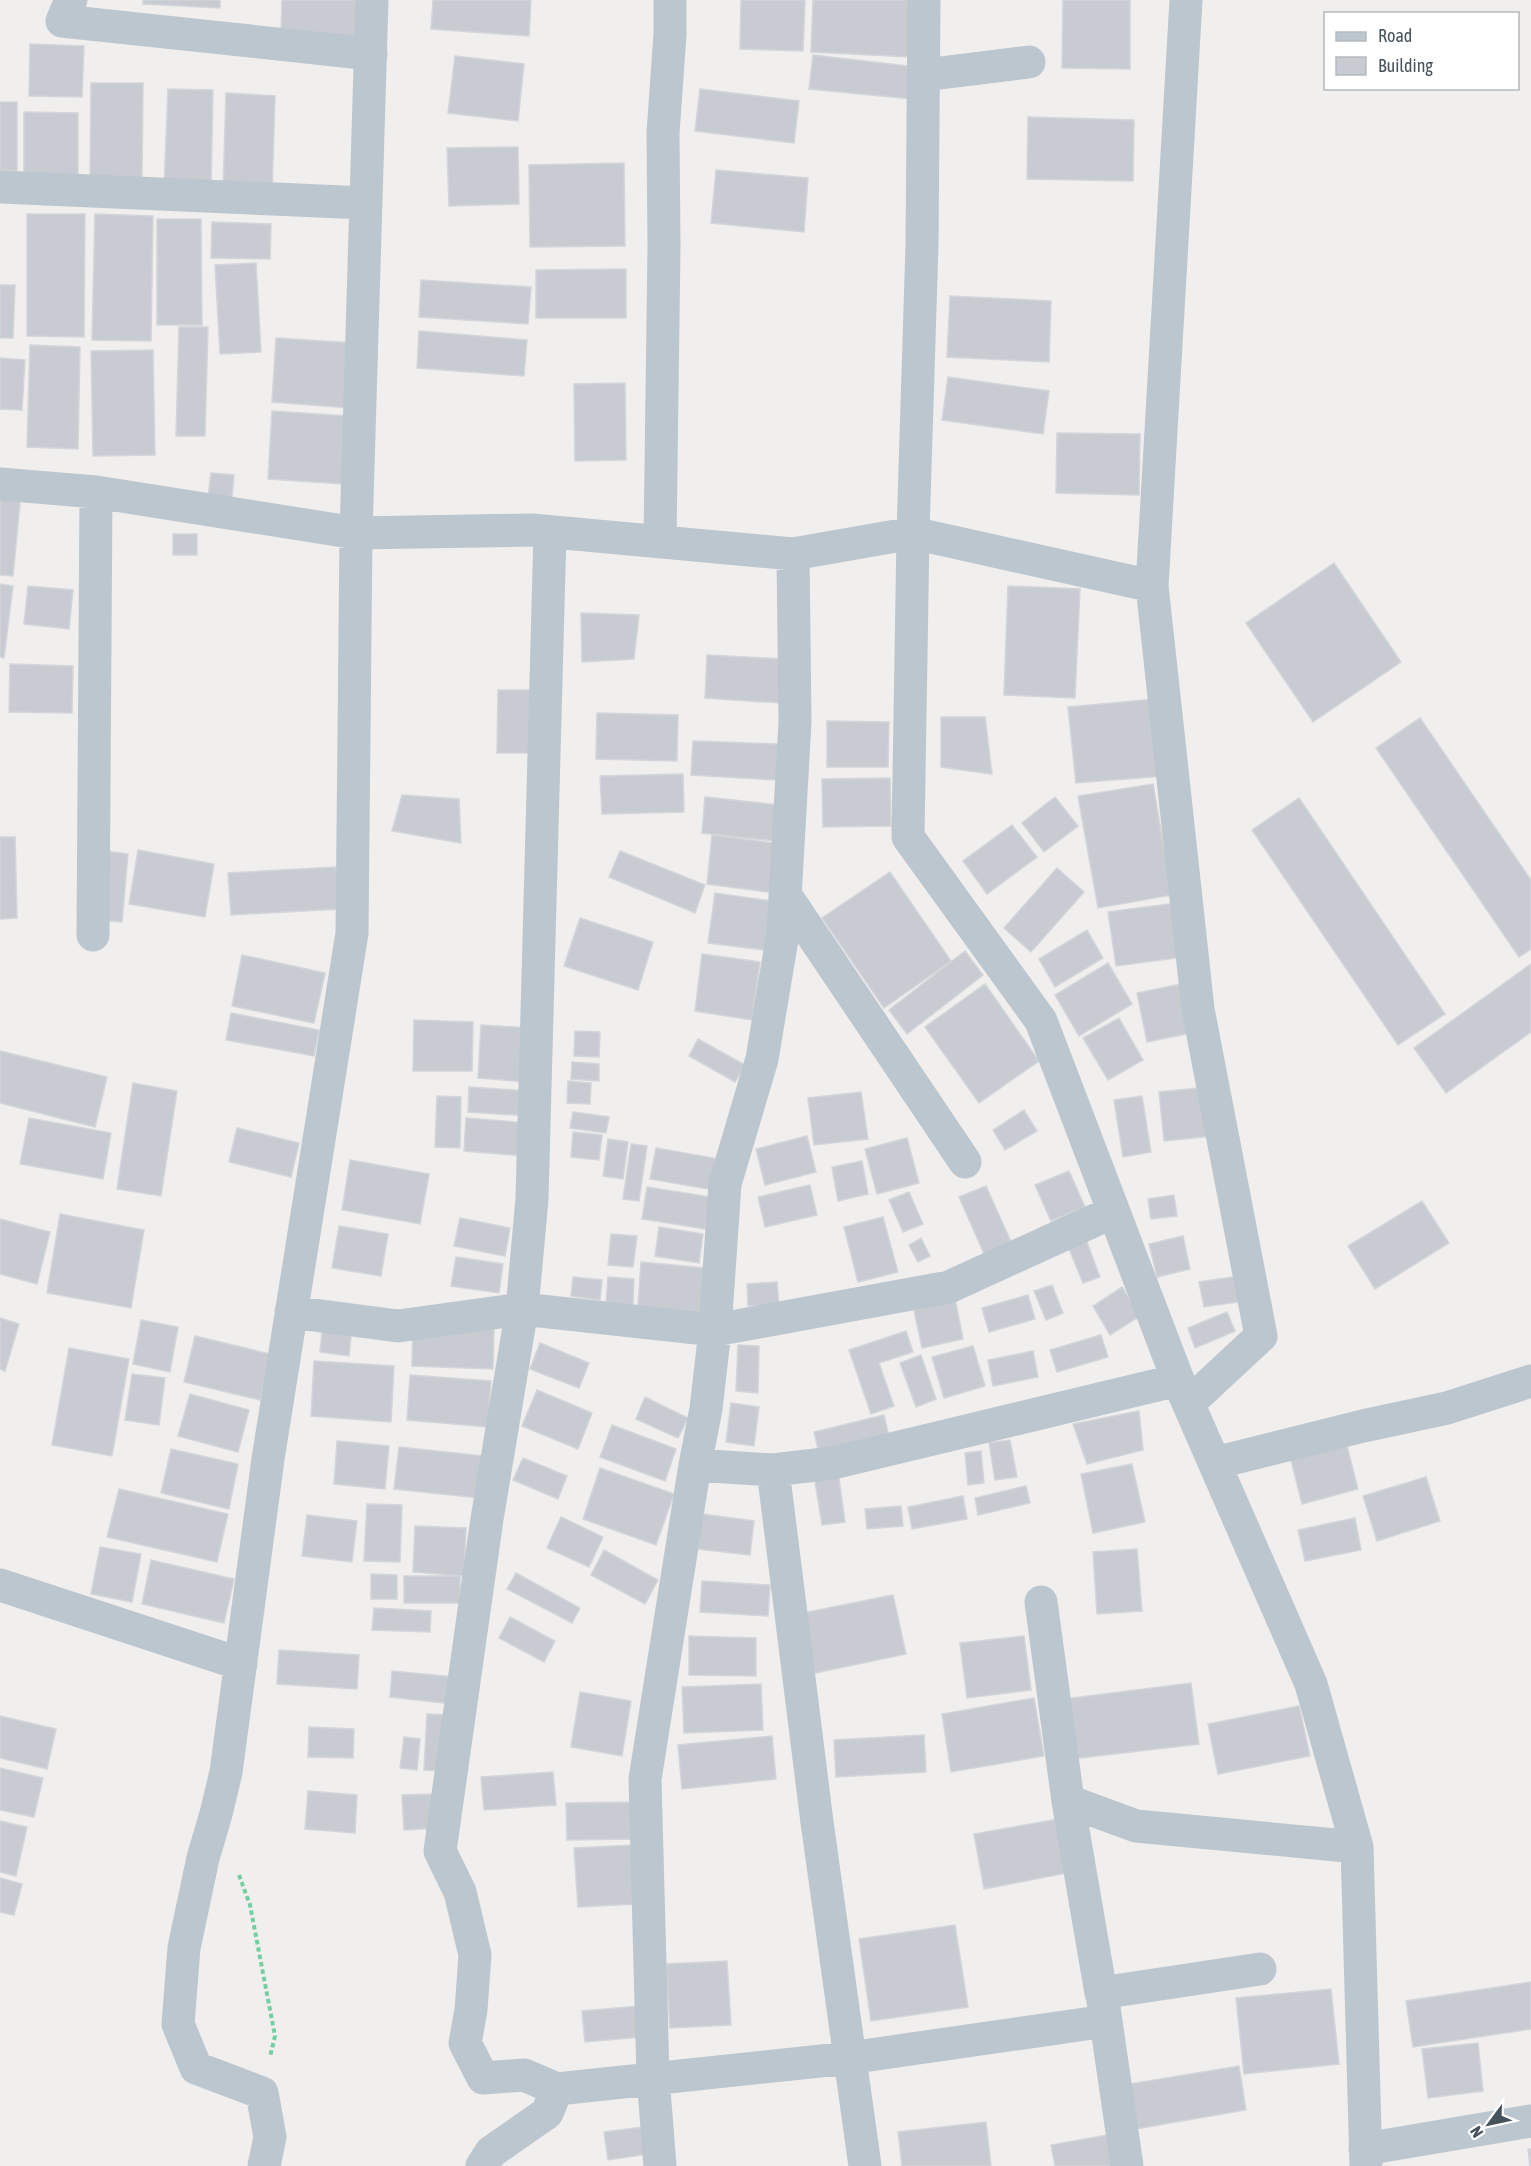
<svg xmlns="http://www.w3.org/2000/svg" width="1531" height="2166" font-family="'Asap Condensed',sans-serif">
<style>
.building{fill:#c8cbd1;stroke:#d2d5da;stroke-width:1.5}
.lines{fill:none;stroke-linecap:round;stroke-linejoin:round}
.path{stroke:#73cfa1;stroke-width:4;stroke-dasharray:4.5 3;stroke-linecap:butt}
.minor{stroke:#bcc6ce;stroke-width:33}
</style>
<rect width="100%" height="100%" fill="#f1eeee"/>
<path class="building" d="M143,0H220V8L143,4Z
M282,0H360L358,38L281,35Z
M433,0H531L529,36L431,29Z
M741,0H805L803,51L740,49Z
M813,0H914L911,57L811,52Z
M1063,0H1130V69L1062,68Z
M30,44L84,46L82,97L29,96Z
M813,55L916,67L912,99L809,89Z
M455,56L524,64L518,121L448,113Z
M91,83H143L142,179L90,178Z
M168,89L213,90L211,190L164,188Z
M700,89L799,101L794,143L695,131Z
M226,93L275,96L272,194L223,191Z
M0,102H17V171L0,170Z
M24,112L78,113V179L24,178Z
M1028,117L1134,120L1133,181L1027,179Z
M518,147L519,204L449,206L447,148Z
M624,163L625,246L530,247L529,165Z
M716,170L808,178L804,232L711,223Z
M27,214H85L84,337L27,336Z
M95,214L153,216L151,341L92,340Z
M157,219H201L202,325H157Z
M212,222L271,224L270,259L211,258Z
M256,263L261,352L220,354L215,265Z
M626,269V318H536V270Z
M421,280L531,287L528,324L419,317Z
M0,285H15L13,338H0Z
M950,296L1051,301L1049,362L947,357Z
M179,327H208L205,436H176Z
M419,331L527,340L524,376L417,368Z
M276,338L354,343L350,408L272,402Z
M30,345L80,347L78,449L27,447Z
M153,350L155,455L93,456L91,351Z
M0,358L25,360L22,410L0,409Z
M948,377L1049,391L1043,434L942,420Z
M625,383L626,460L575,461L574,384Z
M272,411L348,416L343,484L268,479Z
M1057,433L1140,434L1139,495L1056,493Z
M211,473L234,475L231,508L207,505Z
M0,491L21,493L13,576L0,575Z
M173,534H197V555H173Z
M1334,563L1401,662L1313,722L1246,623Z
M0,584L13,586L4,658L0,657Z
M28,586L73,590L69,629L24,624Z
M1008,586L1080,589L1075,698L1004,695Z
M581,613L639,615L634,659L582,662Z
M707,655L784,659L781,703L705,698Z
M10,664L73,666L72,713L9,712Z
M498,690H539V753H497Z
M1156,699L1163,776L1076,783L1068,707Z
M597,713L678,715L677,761L596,759Z
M941,717H985L992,774L941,767Z
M1420,718L1531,880V949L1519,957L1376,748Z
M827,721L889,722L888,767H827Z
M693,741L779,744L777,780L691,775Z
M683,774L684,812L602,814L600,776Z
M890,778L891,826L823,827L822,779Z
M1153,784L1172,895L1098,908L1078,796Z
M402,795L459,799L461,843L392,831Z
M705,797L779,805L776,841L702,833Z
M1055,797L1078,826L1044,852L1022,823Z
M1299,798L1445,1014L1398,1045L1252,830Z
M1012,825L1037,857L987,894L963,861Z
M712,835L781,844L775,893L707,884Z
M0,837H15L17,918L0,919Z
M138,850L214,864L205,917L129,904Z
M106,851L128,854L122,922L100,920Z
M620,851L705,885L695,913L609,877Z
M336,867L339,909L231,915L228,873Z
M1057,868L1084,892L1031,952L1004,928Z
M890,872L951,961L884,1008L822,918Z
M715,893L771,901L765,950L708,943Z
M1176,903L1183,957L1116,966L1108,912Z
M580,918L653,942L638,990L564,966Z
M1087,930L1103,958L1055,987L1039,959Z
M965,951L983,975L907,1034L889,1010Z
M702,954L760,962L752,1020L695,1011Z
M242,955L325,973L314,1023L232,1006Z
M1108,963L1132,1004L1079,1036L1055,995Z
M1531,964V1032L1446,1093L1414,1048Z
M1191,982L1201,1031L1147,1042L1137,993Z
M985,984L1039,1061L979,1103L925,1027Z
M231,1013L319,1030L314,1056L226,1040Z
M1119,1018L1143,1060L1108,1080L1083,1038Z
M414,1020L473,1022L472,1071H413Z
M481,1025L531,1028L527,1082L478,1078Z
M575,1031L600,1032L599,1057L574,1056Z
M698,1039L745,1065L735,1082L689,1056Z
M0,1051L107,1077L95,1127L0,1103Z
M572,1062L599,1064V1081L571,1079Z
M568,1081L591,1083L590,1104L567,1103Z
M133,1083L177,1091L161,1196L117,1189Z
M469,1087L531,1091L529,1116L468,1112Z
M1208,1087L1213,1136L1164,1141L1159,1092Z
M861,1092L868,1139L814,1145L808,1098Z
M437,1096L461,1097L460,1148L435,1147Z
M1142,1096L1151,1152L1123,1157L1114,1100Z
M1024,1110L1037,1131L1005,1150L993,1130Z
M573,1112L609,1117L606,1133L570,1128Z
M29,1118L111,1133L103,1179L20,1164Z
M466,1118L528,1123L526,1156L464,1151Z
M237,1128L299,1143L291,1177L229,1162Z
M573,1132L602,1135L599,1160L571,1157Z
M807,1136L816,1172L765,1185L756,1149Z
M907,1138L919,1183L877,1194L865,1149Z
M608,1139L628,1142L623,1179L603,1176Z
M631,1144L647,1146L639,1201L623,1199Z
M656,1148L719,1159L714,1190L650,1179Z
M350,1160L429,1174L420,1224L342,1210Z
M862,1161L868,1194L838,1201L832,1167Z
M1069,1171L1085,1207L1051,1221L1035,1185Z
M810,1185L817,1215L765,1227L758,1197Z
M986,1186L1012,1244L985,1256L959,1197Z
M647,1187L711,1197L705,1229L642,1219Z
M909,1192L923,1224L903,1232L889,1200Z
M1174,1195L1177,1216L1151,1219L1148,1199Z
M1422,1201L1449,1243L1375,1289L1348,1246Z
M60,1214L144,1230L131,1308L47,1293Z
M883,1217L898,1272L858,1282L844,1227Z
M460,1218L510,1228L505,1256L454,1246Z
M0,1219L50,1232L37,1284L0,1274Z
M339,1226L388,1234L381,1276L332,1268Z
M659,1227L703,1234L699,1263L655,1256Z
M611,1234L637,1236L633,1267L608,1265Z
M1183,1236L1190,1269L1157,1277L1149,1244Z
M1085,1237L1100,1277L1083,1283L1067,1244Z
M921,1238L930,1256L918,1262L909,1245Z
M456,1257L503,1264L499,1293L451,1286Z
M641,1262L705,1268L701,1312L638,1306Z
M1246,1275L1250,1300L1204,1307L1199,1282Z
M573,1277L602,1280L600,1300L571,1296Z
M608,1277L634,1279L633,1305L606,1302Z
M777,1282L779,1305L748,1306L747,1284Z
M1052,1285L1063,1313L1046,1320L1034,1291Z
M1122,1287L1140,1316L1110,1335L1093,1306Z
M954,1293L963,1339L922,1348L912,1301Z
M1028,1295L1035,1319L989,1332L982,1308Z
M1227,1312L1235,1331L1195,1348L1188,1328Z
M0,1318L19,1324L5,1371L0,1369Z
M141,1320L178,1327L170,1372L133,1364Z
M323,1323L352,1327L349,1356L320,1352Z
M413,1326L494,1329L493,1369L412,1366Z
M906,1331L913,1352L879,1363L894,1406L871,1414L849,1350Z
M1101,1335L1108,1357L1057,1372L1050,1350Z
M195,1336L270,1354L260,1400L184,1382Z
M540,1343L589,1363L579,1388L530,1369Z
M738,1345L759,1346L758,1393L736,1391Z
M973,1346L985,1386L944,1398L932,1357Z
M69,1348L129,1359L112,1456L52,1445Z
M1033,1351L1038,1377L993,1386L988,1360Z
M921,1355L936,1399L916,1407L900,1363Z
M314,1361L394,1366L391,1422L311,1416Z
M132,1374L165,1378L159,1425L125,1420Z
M410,1375L491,1381L488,1427L407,1420Z
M537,1390L592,1413L578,1449L522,1426Z
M190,1394L249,1410L238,1452L178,1436Z
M645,1397L688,1418L678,1438L636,1419Z
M731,1403L759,1407L754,1446L726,1442Z
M1139,1411L1143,1450L1087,1464L1073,1424Z
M884,1415L890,1441L820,1458L814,1432Z
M612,1425L676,1449L665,1481L600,1457Z
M1010,1440L1017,1477L995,1480L989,1443Z
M337,1441L389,1446L385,1489L334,1484Z
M1347,1446L1358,1489L1302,1504L1291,1460Z
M399,1447L483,1456L479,1498L394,1489Z
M171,1449L238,1464L229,1509L161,1493Z
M981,1451L984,1483L968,1485L965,1453Z
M523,1458L567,1476L558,1499L513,1480Z
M1132,1464L1145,1522L1093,1533L1081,1474Z
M600,1468L674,1494L656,1545L583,1519Z
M838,1471L845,1522L822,1525L814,1475Z
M1426,1477L1440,1521L1377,1541L1363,1496Z
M1026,1486L1030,1503L978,1515L975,1498Z
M119,1489L228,1514L217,1562L107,1537Z
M963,1496L967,1519L912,1529L908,1507Z
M367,1504L402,1505L400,1562L364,1561Z
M901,1506L903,1526L867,1529L865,1509Z
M702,1514L754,1521L750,1555L698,1549Z
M307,1515L357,1521L352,1562L302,1556Z
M561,1517L603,1537L589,1567L547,1548Z
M1355,1518L1361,1550L1305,1561L1298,1530Z
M415,1526L466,1528L464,1576L413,1572Z
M100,1547L141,1554L132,1602L91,1594Z
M1137,1549L1142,1611L1097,1614L1093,1552Z
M604,1550L658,1580L645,1604L591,1575Z
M151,1560L234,1579L224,1623L142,1604Z
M516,1573L580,1608L572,1623L507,1589Z
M371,1574L397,1575V1599H371Z
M404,1576H460V1603H404Z
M702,1581L770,1585L768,1616L700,1612Z
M893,1595L906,1654L815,1673L803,1613Z
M374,1608L431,1611L430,1632L372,1630Z
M510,1617L555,1641L544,1662L499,1638Z
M689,1636L756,1638V1676L689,1675Z
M1024,1636L1031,1690L967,1698L960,1643Z
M279,1650L359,1655L357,1689L277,1684Z
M392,1671L454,1677L452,1704L390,1697Z
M1191,1683L1199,1744L1072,1759L1065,1699Z
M761,1684L763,1730L684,1733L682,1687Z
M580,1692L631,1701L622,1756L571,1747Z
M1034,1698L1044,1756L951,1772L942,1714Z
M1299,1706L1310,1756L1218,1774L1208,1724Z
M427,1714L447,1715L444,1771L424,1770Z
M0,1716L56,1729L47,1769L0,1758Z
M309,1727L354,1729L353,1758L308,1757Z
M924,1735L926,1772L836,1777L834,1740Z
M772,1736L776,1779L682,1789L678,1745Z
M404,1737L420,1739L417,1770L400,1768Z
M0,1768L43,1778L34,1817L0,1810Z
M553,1772L556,1805L484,1810L481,1777Z
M308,1791L357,1795L355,1833L305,1829Z
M435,1794L437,1828L404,1830L402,1795Z
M632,1802L633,1839L567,1840L566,1803Z
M1058,1819L1067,1873L984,1889L974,1834Z
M0,1821L27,1827L16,1876L0,1872Z
M634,1845L637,1904L578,1907L574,1848Z
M0,1878L22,1884L14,1915L0,1912Z
M955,1925L968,2007L871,2021L859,1939Z
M727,1961L731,2025L670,2028L666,1964Z
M1531,1982V2029L1413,2047L1406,2001Z
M1331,1989L1339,2064L1244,2074L1236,1998Z
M639,2006L642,2037L585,2042L582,2011Z
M1478,2043L1483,2091L1428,2098L1422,2049Z
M1239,2066L1246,2110L1136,2129L1129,2084Z
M986,2122L991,2166H902L898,2132Z
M650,2126L654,2153L608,2160L604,2132Z
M1107,2135L1113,2166H1055L1051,2145Z
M1528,2149H1531V2166H1530Z"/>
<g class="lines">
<path class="path" d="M239,1875L250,1905L275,2036L270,2057"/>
<path class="minor" d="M71,0L62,21L371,54
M924,0L922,245L913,533L908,837L1041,1021L1178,1380L1311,1684L1357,1847L1366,2166
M1186,0L1152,586L1198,1009L1261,1336L1189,1403
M924,75L1029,62
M0,187L365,203
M0,484L96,492L356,533L532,530L793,554L913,533L1152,586
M660,542L664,246L663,133L670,34V0
M786,896L965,1162
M93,935L96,492
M291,1312L398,1326L522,1309L715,1330L949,1287L1113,1212
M1215,1463L1363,1426L1447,1408L1531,1381
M695,1465L773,1470L833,1463L1178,1380
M773,1470L817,1822L865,2166
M0,1585L241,1664
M1041,1602L1068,1801L1136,1826L1357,1847
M1068,1801L1101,1993L1260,1969
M1103,2001L1127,2166
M557,2089L849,2058L1106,2021
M1365,2149L1531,2121
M264,2166L270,2137L262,2093L196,2068L178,2024L184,1948L203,1858L216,1814L226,1772L268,1459L352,933L356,533L372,0
M482,2166L491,2152L547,2113L557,2089L524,2075L483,2078L465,2043L471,2010L475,1955L460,1892L440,1851L487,1519L522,1309L532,1199L550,532
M660,2166L653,2077L645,1779L695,1465L706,1409L715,1330L725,1184L762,1059L783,933L795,722L793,554"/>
</g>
<rect x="1324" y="12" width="195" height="78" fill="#ffffff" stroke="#b5babe" stroke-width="1.5"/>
<rect x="1336" y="32" width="30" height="9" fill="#bcc6ce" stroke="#b5babe" stroke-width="1.5"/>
<text x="1378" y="42" font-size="18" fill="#46525c">Road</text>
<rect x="1336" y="57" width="30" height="18" fill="#c8cbd1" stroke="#b5babe" stroke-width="1.5"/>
<text x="1378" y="72" font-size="18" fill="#46525c">Building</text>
<g transform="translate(1489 2124) rotate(237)" stroke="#ffffff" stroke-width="4.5" paint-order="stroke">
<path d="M0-4.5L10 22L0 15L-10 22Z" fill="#46525c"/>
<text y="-9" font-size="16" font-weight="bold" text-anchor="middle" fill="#46525c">N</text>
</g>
</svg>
